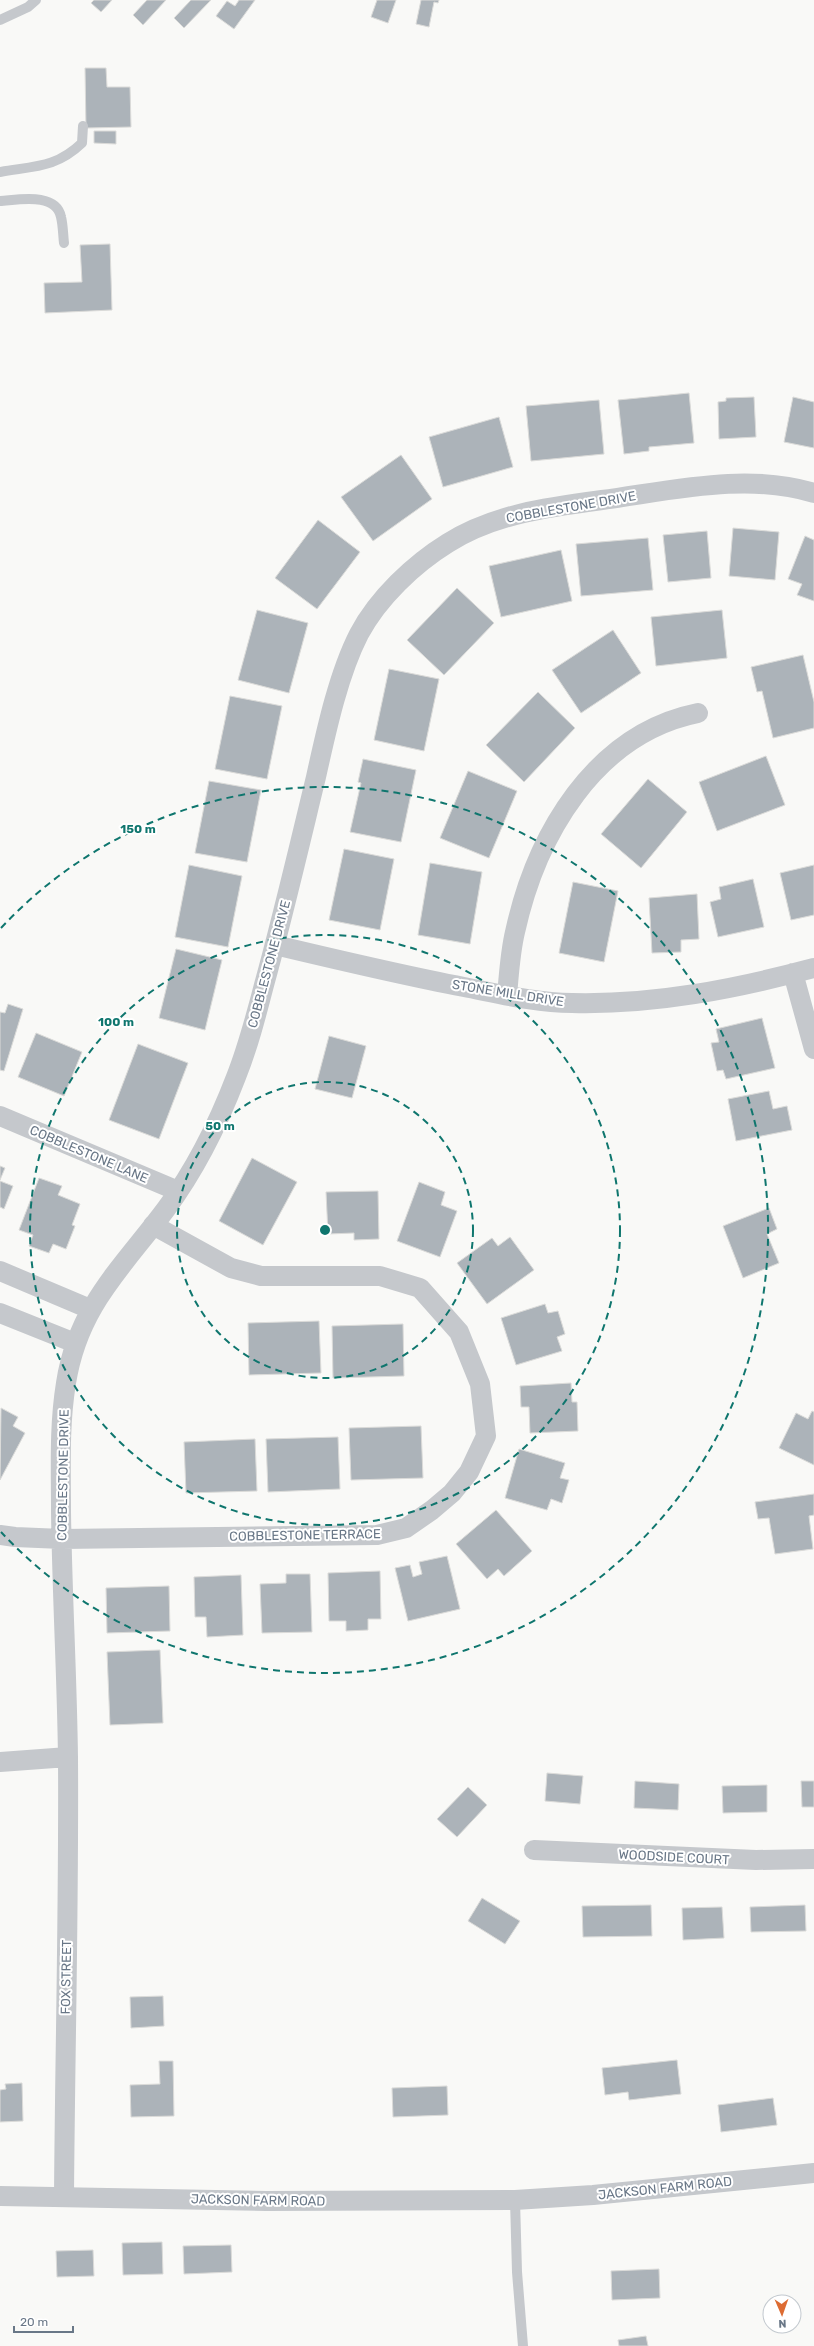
<svg xmlns="http://www.w3.org/2000/svg" width="814" height="2346" font-family="Rubik,sans-serif">
<style>
.building{fill:#acb3b9;stroke:#dbdbd9}
.lines{fill:none;stroke-linecap:round;stroke-linejoin:round}
.service{stroke:#c5c8cc;stroke-width:10}
.minor{stroke:#c5c8cc;stroke-width:20}
.ring{fill:none;stroke:#0f766e;stroke-width:2;stroke-dasharray:7 5}
.labels{text-anchor:middle;dominant-baseline:central;stroke-width:4;stroke-linejoin:round;paint-order:stroke}
.street-label{font-size:13px;fill:#697787;stroke:#fff}
.centre{fill:#0f766e;stroke:#fff;stroke-width:2}
.ring-label{font-size:12px;text-anchor:middle;font-weight:bold;fill:#0f766e;stroke:#fff;stroke-width:4;stroke-linejoin:round;paint-order:stroke}
</style>
<rect width="100%" height="100%" fill="#f9f9f7"/>
<path class="building" d="M94,0H112L101,12L91,3Z
M147,0H166L143,25L133,15Z
M191,0H211L184,28L174,18Z
M239,0H255L234,29L216,16L227,1L235,6Z
M377,0H396L388,23L371,17Z
M421,0H439L438,3L434,2L429,27L416,24Z
M85,68H106L107,87H130L131,127L86,128Z
M94,131H116V144L94,143Z
M110,244L112,310L45,313L44,283L82,282L80,245Z
M689,393L694,443L649,447V451L624,454L618,400Z
M754,397L756,437L719,439L718,402L726,401V398Z
M793,397L814,402V448L784,442Z
M599,400L604,454L531,461L526,406Z
M499,417L513,467L443,487L429,437Z
M401,455L432,499L373,541L341,497Z
M318,520L360,552L317,609L275,578Z
M733,528L779,532L775,580L729,576Z
M707,531L711,578L668,582L663,535Z
M805,536L814,540V601L797,595L802,584L788,579Z
M648,538L653,590L581,596L576,544Z
M561,550L572,601L501,617L489,566Z
M457,588L494,623L444,675L407,640Z
M257,610L308,623L289,693L238,680Z
M722,610L727,658L656,666L651,617Z
M613,630L641,673L581,713L552,670Z
M803,655L814,702V728L773,738L762,691L757,692L751,667Z
M389,669L439,679L424,751L374,740Z
M538,692L575,728L524,782L486,745Z
M230,696L282,706L267,779L215,769Z
M766,756L785,805L717,831L699,782Z
M363,759L416,770L401,842L350,832L361,783L358,782Z
M468,771L517,791L489,858L440,838Z
M648,779L687,812L641,868L601,834Z
M209,781L261,790L247,862L195,853Z
M344,849L394,859L380,930L329,920Z
M430,863L482,872L470,944L418,935Z
M189,865L242,876L228,947L175,937Z
M814,865V915L791,920L780,873Z
M753,879L764,927L718,937L710,902L721,899L719,887Z
M573,882L618,891L604,962L559,953Z
M697,894L699,939L681,940V952L652,953L649,898Z
M176,949L222,960L205,1030L159,1018Z
M8,1004L23,1009L4,1071L0,1070V1012L5,1013Z
M762,1018L775,1068L726,1079L723,1070L717,1071L711,1043L719,1042L716,1029Z
M36,1033L82,1052L64,1096L18,1077Z
M329,1036L366,1046L352,1098L315,1089Z
M138,1044L188,1063L159,1139L109,1120Z
M769,1091L773,1109L787,1106L792,1130L736,1141L728,1099Z
M252,1158L297,1182L263,1245L219,1221Z
M0,1166L5,1168L0,1180Z
M39,1178L62,1186L58,1195L80,1204L72,1225L75,1226L66,1249L53,1244L49,1253L29,1246L33,1235L19,1230Z
M0,1181L13,1186L4,1209L0,1207Z
M419,1182L445,1192L441,1205L457,1211L440,1257L397,1241Z
M378,1191L379,1239L354,1240V1233L328,1234L326,1192Z
M769,1208L777,1229L767,1234L779,1263L743,1278L723,1226Z
M510,1237L534,1270L487,1304L457,1263L492,1238L498,1246Z
M545,1304L548,1313L558,1311L565,1334L557,1337L562,1351L516,1365L501,1318Z
M319,1321L321,1373L249,1375L248,1323Z
M403,1324L404,1376L333,1378L332,1326Z
M571,1383L572,1402H577L578,1431L530,1433L529,1407H521L520,1386Z
M1,1408L18,1417L13,1426L25,1433L0,1480Z
M812,1411L814,1412V1465L779,1448L796,1413L808,1419Z
M421,1426L423,1478L351,1480L349,1428Z
M338,1437L340,1489L268,1492L266,1439Z
M255,1439L257,1491L186,1493L184,1442Z
M519,1449L565,1463L560,1478L569,1480L562,1503L551,1499L547,1510L505,1498Z
M814,1494V1515L809,1516L813,1549L775,1554L769,1518L758,1519L755,1502Z
M496,1510L532,1551L504,1576L498,1569L487,1579L456,1544Z
M447,1556L460,1609L408,1621L395,1568L410,1565L413,1577L422,1574L419,1562Z
M380,1571L381,1619H368V1630L346,1631V1621H329L328,1573Z
M286,1574H310L312,1632L262,1633L260,1584L286,1583Z
M241,1575L243,1635L207,1637L206,1617H195L194,1577Z
M169,1586L170,1631L107,1633L106,1588Z
M160,1650L163,1723L110,1725L107,1652Z
M547,1773L583,1776L580,1804L545,1801Z
M635,1781L679,1784L678,1810L634,1808Z
M801,1781H814V1807H802Z
M767,1785V1812L723,1813L722,1786Z
M468,1787L487,1805L457,1837L437,1819Z
M482,1898L520,1921L505,1944L468,1921Z
M651,1905L652,1936L583,1937L582,1906Z
M805,1905L806,1931L751,1932L750,1907Z
M722,1907L724,1938L683,1940L682,1908Z
M163,1996L164,2026L131,2028L130,1997Z
M677,2060L681,2094L629,2100L628,2092L605,2095L602,2068Z
M159,2061H173L174,2116L131,2117L130,2085L160,2084Z
M22,2083L23,2121L0,2122V2090L6,2089L5,2084Z
M447,2086L448,2115L393,2117L392,2088Z
M773,2098L777,2125L721,2132L718,2105Z
M162,2242L163,2274L123,2275L122,2243Z
M231,2245L232,2272L184,2274L183,2246Z
M93,2250L94,2276L57,2277L56,2251Z
M659,2269L660,2298L612,2300L611,2271Z
M646,2336L648,2346H619L618,2340Z"/>
<g class="lines">
<path class="service" d="M0,20L28,7L36,0
M0,172C34,166 56,168 82,143L83,126
M0,201C18,200 56,192 61,217C63,225 63,234 64,243
M515,2200L517,2272L523,2346"/>
<path class="minor" d="M275,945C338,960 401,975 464,987C500,994 536,1003 572,1003C654,1005 735,989 814,968
M793,973L814,1049
M507,995C509,975 510,953 515,932C536,836 594,734 698,713
M0,1116L178,1191
M0,1271L90,1309
M0,1313L75,1343
M0,1535L15,1537L62,1539L377,1535L406,1528L432,1510L452,1493L469,1472L486,1436L480,1384L459,1332L420,1288L380,1276H261L231,1268L153,1225
M0,1762L68,1757
M534,1850L756,1860L814,1859
M0,2196L266,2201L515,2200L593,2195L814,2173
M64,2197C65,2051 69,1904 68,1758C67,1675 62,1593 61,1511C61,1468 59,1426 66,1383C78,1306 122,1268 166,1209C195,1170 218,1124 236,1077C248,1047 256,1016 264,985C283,916 299,847 316,777C326,732 338,675 359,634C378,598 414,564 448,543C494,514 549,507 602,500C670,491 747,472 814,493"/>
</g>
<g class="ring">
<circle cx="325" cy="1230" r="148"/>
<circle cx="325" cy="1230" r="295"/>
<path d="M1 928A443 443 0 1 1 1 1532"/>
</g>
<g class="labels">
<g class="street-label">
<text transform="translate(571 507) rotate(-10)">COBBLESTONE DRIVE</text>
<text transform="translate(269 964) rotate(-75)">COBBLESTONE DRIVE</text>
<text transform="translate(508 993) rotate(9)">STONE MILL DRIVE</text>
<text transform="translate(89 1154) rotate(23)">COBBLESTONE LANE</text>
<text transform="translate(63 1475) rotate(-89)">COBBLESTONE DRIVE</text>
<text transform="translate(305 1535) rotate(-1)">COBBLESTONE TERRACE</text>
<text transform="translate(674 1857) rotate(3)">WOODSIDE COURT</text>
<text transform="translate(66 1977) rotate(-89)">FOX STREET</text>
<text transform="translate(665 2188) rotate(-6)">JACKSON FARM ROAD</text>
<text transform="translate(258 2200) rotate(1)">JACKSON FARM ROAD</text>
</g>
</g>
<circle cx="325" cy="1230" r="6" class="centre"/>
<g class="ring-label">
<text x="138" y="833">150 m</text>
<text x="116" y="1026">100 m</text>
<text x="220" y="1130">50 m</text>
</g>
<g transform="translate(782 2314) rotate(178)"><circle r="19" fill="#ffffff" stroke="#c3c9cf"/>
<path d="M0-3L7 15L0 10L-7 15Z" fill="#dd6c33"/>
<text y="-6" font-size="11" font-weight="bold" text-anchor="middle" fill="#697787">N</text>
</g>
<path d="M14 2326v6h59v-6" fill="none" stroke="#697787" stroke-width="2"/>
<text x="20" y="2326" font-size="12" fill="#697787" stroke="#ffffff" stroke-width="3" paint-order="stroke">20 m</text>
</svg>
